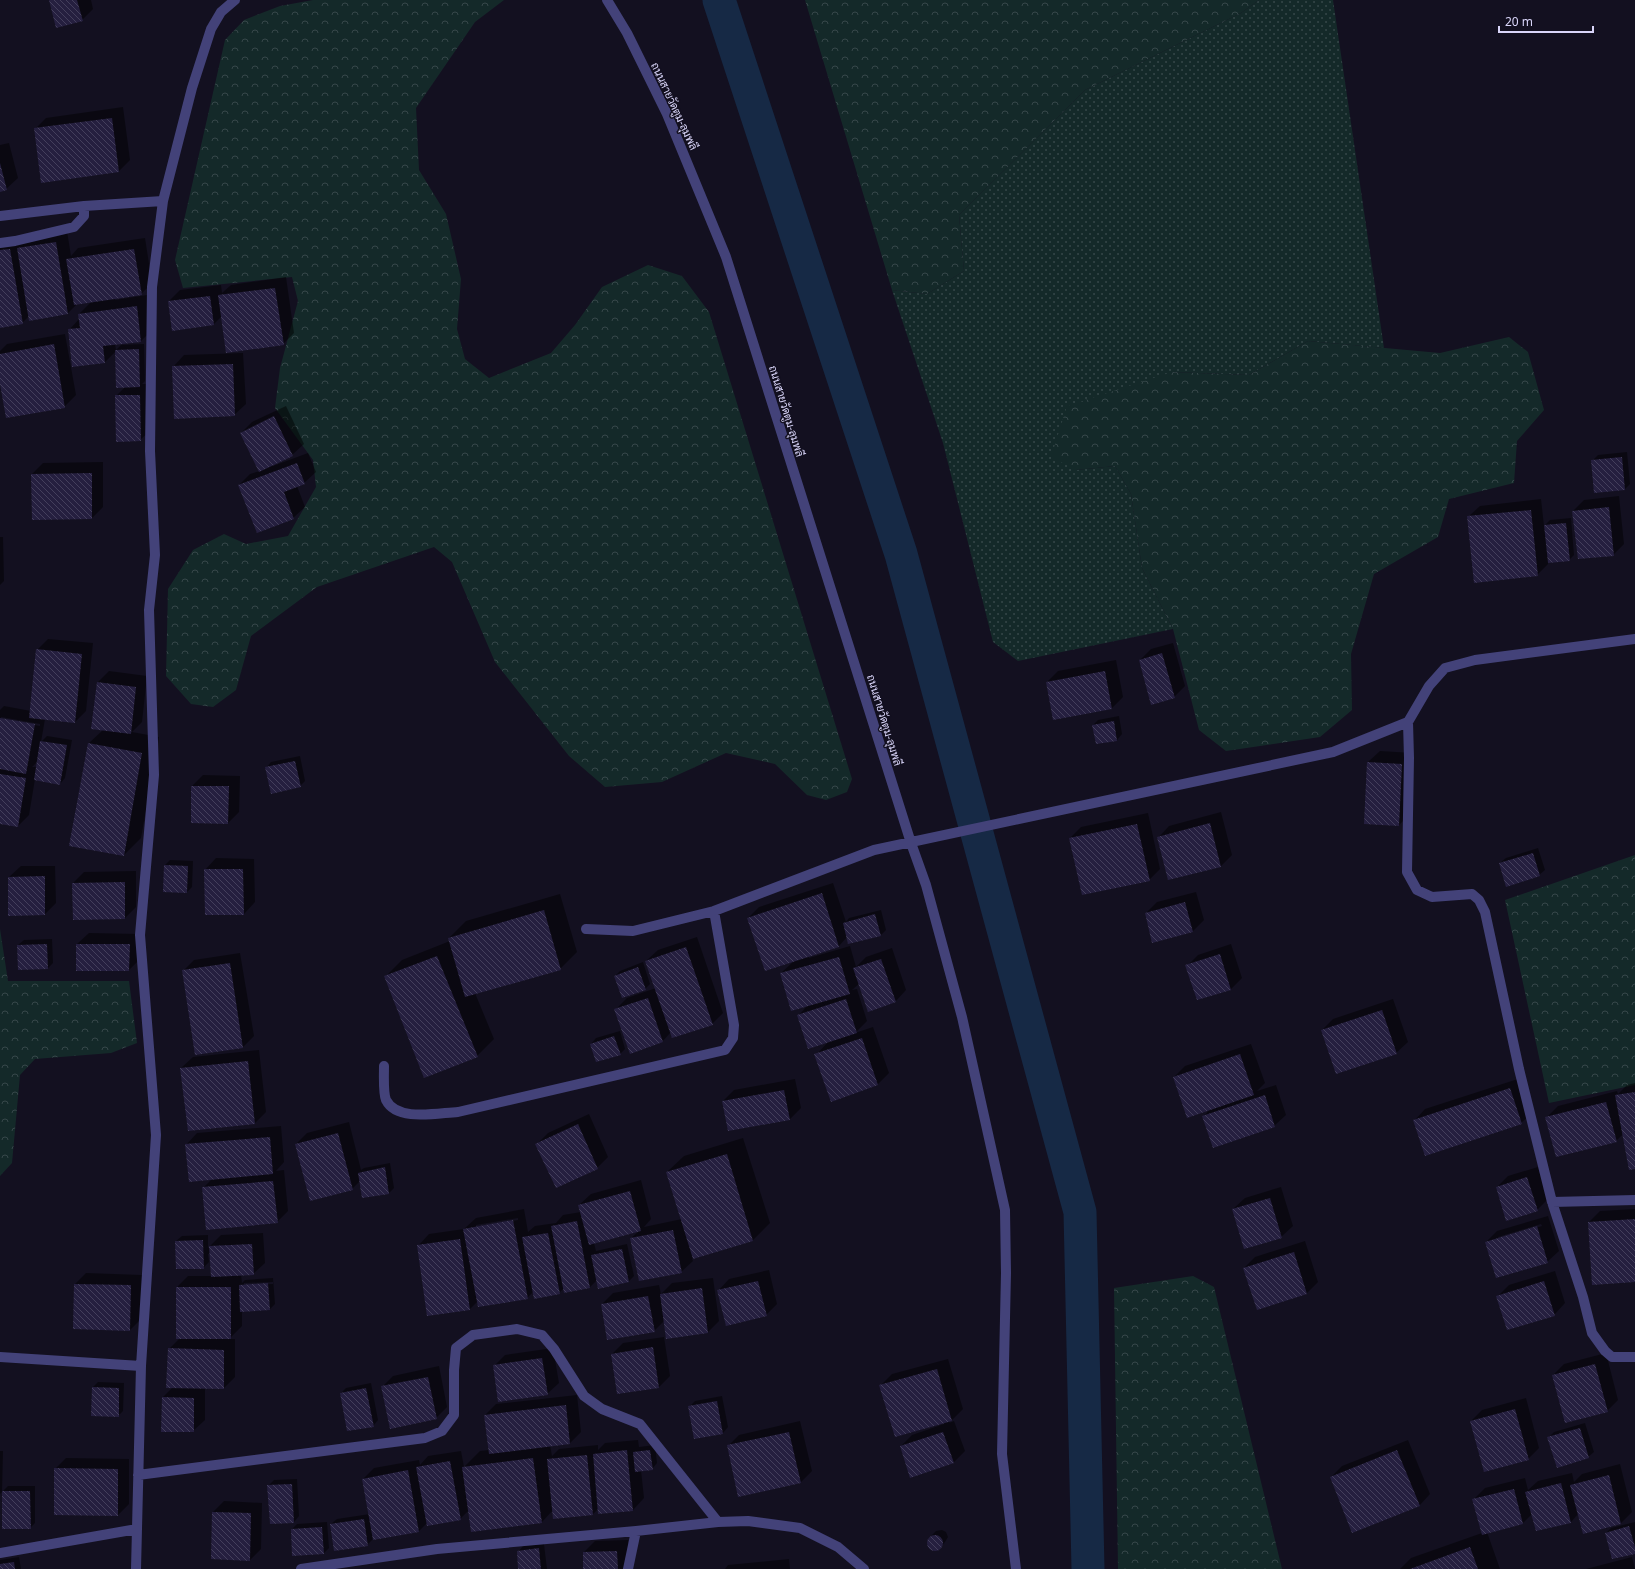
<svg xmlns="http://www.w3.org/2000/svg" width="1635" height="1569" font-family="'Noto Sans',Sarabun,sans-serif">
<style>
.green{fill:url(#green-dots)}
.forest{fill:url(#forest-crowns)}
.shadow{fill:#0007;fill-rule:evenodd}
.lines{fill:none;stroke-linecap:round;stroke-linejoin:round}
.canal{stroke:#162945;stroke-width:33}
.building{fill:url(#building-back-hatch)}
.minor{stroke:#434279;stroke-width:10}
.labels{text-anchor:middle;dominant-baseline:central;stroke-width:3;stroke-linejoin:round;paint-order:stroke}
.street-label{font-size:11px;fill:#d9d5f9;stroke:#131020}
</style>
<defs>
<pattern id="green-dots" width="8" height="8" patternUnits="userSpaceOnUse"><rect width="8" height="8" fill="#142929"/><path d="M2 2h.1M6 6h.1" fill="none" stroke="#364749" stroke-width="1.8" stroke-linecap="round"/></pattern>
<pattern id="forest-crowns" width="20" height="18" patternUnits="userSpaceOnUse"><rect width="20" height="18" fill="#142929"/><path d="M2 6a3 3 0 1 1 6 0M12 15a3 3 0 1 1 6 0" fill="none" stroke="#364749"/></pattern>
<pattern id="building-back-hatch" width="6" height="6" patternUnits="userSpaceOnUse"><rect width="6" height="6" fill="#251f3f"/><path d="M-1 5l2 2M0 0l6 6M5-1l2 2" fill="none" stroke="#443f5c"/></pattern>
</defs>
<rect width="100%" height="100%" fill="#131020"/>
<path class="green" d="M1259,0H1333L1384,348L1308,341L1249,375L1172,372L1076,470L1115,466L1131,494L1142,568L1173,629L1018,661L993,642L943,443L892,290L927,294L964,271L959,215L1085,90L1241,13Z"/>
<path class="forest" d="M313,0H504L475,22L416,108L419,170L446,214L461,279L457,329L465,359L489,378L551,353L575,325L602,287L648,265L682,276L709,312L852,779L847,792L826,800L807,795L775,764L726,753L662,782L605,787L569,756L495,662L452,562L434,547L317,587L251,636L236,690L213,707L191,704L166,676L168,589L193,550L224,534L246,544L288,536L316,487L313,460L275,408L280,368L298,301L292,277L183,288L175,260L225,40L244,20L280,6Z
M805,0H1259L1241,13L1085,90L959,215L964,271L927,294L892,290Z
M1509,337L1528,352L1544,410L1517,441L1514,483L1449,499L1438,537L1374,574L1351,654L1352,710L1320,737L1226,751L1199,730L1173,629L1142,568L1131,494L1115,466L1076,470L1051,457L1067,406L1172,372L1249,375L1308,341L1440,353Z
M1635,855V1085L1549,1103L1505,900Z
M0,929L8,981H129L137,1043L111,1053L35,1059L20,1075L12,1163L0,1176Z
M1193,1276L1214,1287L1282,1569H1118L1114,1288Z"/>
<path class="shadow" d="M50,0H91L93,9L82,20Z
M123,107L130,160L119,171L42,182L35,129L46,118Z
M9,143L18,178L6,189L0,191V145Z
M67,231L71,256L78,248L145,238L152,283L141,294L115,298V300L147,295L152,330L141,341L115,344L116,350L121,345L144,344L145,381L142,384H151L152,429L140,440L116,396L125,387L116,351L105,362L69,330L80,318L79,314L92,301L78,303L68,313L29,316L22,323L0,327V241Z
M286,277L294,333L283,344L222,316L214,324L169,301L180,290L221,285L222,293L231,285Z
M65,334L76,395L64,407L0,379V351L7,344Z
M243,353L246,404L234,415L173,367L184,355Z
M286,406L304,444L292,455L272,464L273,466L308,453L316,472L304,483L297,486L305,507L293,518L239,485L250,474L260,471L241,433L252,422Z
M1627,452L1630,484L1625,489L1592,461L1598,455Z
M103,462V507L92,518L32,474L43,463Z
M1619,496L1624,544L1613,555L1573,511L1584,500Z
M1541,499L1544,526L1550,520L1571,518L1574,555L1569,560L1548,562V564L1537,575L1468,517L1480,506Z
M0,537H3L4,581L0,585Z
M48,639L93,643L86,711L75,722L45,719L41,742L47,736L72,740L65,778L60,784L35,779L29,815L18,826L0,823V710L4,706L31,711L37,650ZM1,717L40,724V726L1,719ZM38,761L37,767H32Z
M1173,643L1185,686L1174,697L1140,660L1151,649Z
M1116,660L1123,697L1112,708L1047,682L1058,671Z
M109,671L147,676L142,722L132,732L159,737L141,838L124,855L89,743L103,730L92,728L98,682Z
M1119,716L1122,734L1117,740L1093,725L1098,720Z
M1380,751L1413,753L1410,814L1399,825L1368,762Z
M300,756L305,781L300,786L266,768L271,762Z
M203,775L240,776L239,812L228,823L192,786Z
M1221,812L1232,855L1221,866L1158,838L1169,826Z
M1148,813L1160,869L1149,880L1070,838L1081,827Z
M1538,848L1545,870L1539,875L1500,863L1506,858Z
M216,858L254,859L255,902L244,914L205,870Z
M170,860L193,861L192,887L187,892L165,865Z
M21,866H55L56,903L45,914L9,877Z
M136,871V907L125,918L74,919L73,883L84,872Z
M833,883L846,922L849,918L881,910L886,930L881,935L849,943L847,937L839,946L808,956L809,958L850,946L856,967L866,957L892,948L906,990L895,1002L860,983L852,990L857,989L867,1021L855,1033L873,1027L889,1073L878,1084L816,1055L829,1041L798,1016L808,1005L781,973L794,961L748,918L759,907Z
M1196,892L1204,920L1193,931L1146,913L1157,902Z
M560,894L577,952L560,969L475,993L494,1039L477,1056L385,977L402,960L450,941L449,938L466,921Z
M89,933L140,934V959L129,970L77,944Z
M697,937L723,1013L712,1024L671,1032L662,1042L616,1009L627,998L656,988L646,961L658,950Z
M52,939L53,963L48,968L18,945L24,940Z
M1231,944L1242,978L1231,989L1197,999L1187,966L1198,955Z
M240,953L254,1036L243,1047L183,971L194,960Z
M643,962L650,984L645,989L615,976L620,971Z
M1393,999L1408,1042L1396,1053L1322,1030L1333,1019Z
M620,1031L625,1049L620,1054L591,1044L596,1038Z
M1251,1044L1265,1083L1257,1091L1276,1085L1286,1115L1274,1126L1203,1117L1211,1108L1174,1077L1185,1066Z
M259,1050L266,1112L255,1123L181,1068L193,1057Z
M1521,1078L1533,1112L1521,1123L1414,1121L1425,1109Z
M795,1079L801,1108L790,1119L723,1101L734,1090Z
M1635,1083V1168L1623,1134L1616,1141L1547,1117L1558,1106L1617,1091L1618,1094L1627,1085Z
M589,1114L608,1157L597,1168L537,1144L548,1133Z
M349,1122L361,1170L364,1168L390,1163L394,1188L389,1193L363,1197L360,1181L352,1189L296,1144L307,1133Z
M281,1126L284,1162L276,1171L284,1170L288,1211L277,1222L203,1188L212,1179L186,1145L197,1133Z
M743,1138L770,1223L753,1240L692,1259L693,1261L681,1272L631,1238L639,1231L594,1243L596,1251L627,1244L634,1276L629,1281L597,1280L590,1287L564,1288L559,1293L533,1292L527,1298L478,1301L470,1309L418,1246L429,1234L464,1229L476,1218L524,1209L528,1232L535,1226L556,1223L563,1215L581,1212L579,1205L591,1194L641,1180L651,1219L644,1227L682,1219L667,1172L684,1156ZM518,1218V1220L476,1227V1225Z
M1538,1167L1548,1199L1537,1210L1497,1187L1508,1176Z
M1281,1187L1293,1226L1281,1237L1233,1209L1245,1198Z
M1635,1209V1281L1589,1222L1600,1211Z
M1548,1216L1559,1251L1547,1262L1486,1242L1497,1231ZM1541,1224L1542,1226L1498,1239V1237Z
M263,1233L265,1263L253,1274H241L242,1283L245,1280L273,1278L275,1304L270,1309L242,1310V1326L229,1339H235V1377L224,1388H205V1420L193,1431L163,1397L173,1387L169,1349L180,1338L177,1287L188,1276H212L210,1254H208L209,1262L203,1268L176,1241L182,1236L208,1235V1248L221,1235ZM273,1282V1284L244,1285V1283Z
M1305,1241L1318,1282L1307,1293L1257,1309L1244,1268L1255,1257Z
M769,1270L777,1304L766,1315L718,1291L729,1279Z
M1555,1271L1565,1303L1554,1315L1498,1296L1509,1285Z
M86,1273L142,1275L141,1319L130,1330L75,1284Z
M713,1278L719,1321L708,1332L664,1321L654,1331L602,1304L613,1293L659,1285L661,1294L672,1283Z
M664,1337L670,1376L659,1387L617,1393L612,1354L623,1343Z
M553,1348L559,1383L547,1394L494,1366L505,1355Z
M1606,1353L1618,1400L1607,1411L1553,1375L1564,1364Z
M948,1359L963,1409L949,1423L954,1421L965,1451L953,1463L901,1446L912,1435L944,1424V1423L881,1385L892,1374Z
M439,1366L447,1407L436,1418L382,1387L393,1376Z
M98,1382L124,1383L123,1411L118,1416L93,1387Z
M371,1383L378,1420L373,1426L341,1393L346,1388Z
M577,1395L581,1432L570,1443L550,1445L552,1456L559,1449L598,1445V1450L605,1443L638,1440L639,1447L655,1445L657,1463L652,1469L641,1470L644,1498L633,1510L599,1508L593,1514L553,1510L542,1522L469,1510L460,1519L427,1523L419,1531L373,1539L367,1545L331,1524L337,1519L370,1514L363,1479L374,1468L419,1460L420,1465L428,1456L461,1451L464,1467L480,1451L489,1450L485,1415L496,1404Z
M722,1396L728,1427L723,1433L695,1438L689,1407L695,1401Z
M1526,1398L1539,1448L1528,1459L1471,1421L1482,1410Z
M800,1421L812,1471L801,1482L728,1446L739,1435Z
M1585,1423L1594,1452L1588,1457L1548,1438L1554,1432Z
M1408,1440L1430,1494L1419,1506L1331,1477L1342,1466Z
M0,1451H3L2,1492L0,1494Z
M66,1458L129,1459V1504L118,1515L55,1469Z
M1620,1464L1632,1512L1621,1523L1583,1532L1578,1514L1571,1522L1532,1514L1523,1523L1487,1532L1500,1569H1400L1411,1558L1482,1533L1473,1500L1485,1488L1525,1478L1528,1490L1538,1481L1572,1473L1574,1482L1582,1474Z
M297,1479L299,1516L294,1522L268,1486L274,1480Z
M8,1486H35V1523L30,1528L3,1491Z
M224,1501L262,1503L261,1549L250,1560L213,1512Z
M327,1522L329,1548L324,1553L292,1529L297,1524Z
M1635,1522V1553L1606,1533L1611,1528Z
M942,1530L946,1532L948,1537L945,1542L940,1548L934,1550L930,1547L928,1542L930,1537L936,1531Z
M628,1540L629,1569H584V1552L595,1541Z
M544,1544L547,1569H519L518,1552L523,1546Z
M19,1557L21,1569H0V1560Z
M1632,1557L1635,1569H1586Z
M789,1559L790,1569H725L728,1565Z"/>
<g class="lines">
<path class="canal" d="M719,0L901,554L1080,1212L1088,1569"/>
</g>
<path class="building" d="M49,0H77L83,21L56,28Z
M112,118L119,172L41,183L34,128Z
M0,163L7,190L0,192Z
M56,242L68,314L29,321L17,248Z
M10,249L23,324L0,328V250Z
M134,249L142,295L74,305L66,259Z
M275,288L284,345L226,353L218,295Z
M210,296L214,325L172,331L168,301Z
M137,306L141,342L103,346L105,363L72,367L68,329L80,328L78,314Z
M54,344L65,408L6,418L0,384V354Z
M139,349L140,387L116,388L115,350Z
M233,364L235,416L174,419L172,366Z
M115,395H140L141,441L116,442Z
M274,416L293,456L259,472L240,433Z
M1622,457L1625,490L1594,493L1591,460Z
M297,463L305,484L284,492L294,519L257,533L238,485Z
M92,473V519L32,520L31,474Z
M1609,507L1614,556L1578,559L1572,511Z
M1531,510L1538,576L1474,583L1467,516Z
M1566,523L1570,561L1548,563L1544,525Z
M36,649L82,654L75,723L29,718Z
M1162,653L1175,698L1151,705L1139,660Z
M1105,671L1112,709L1053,720L1046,682Z
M97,682L136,687L131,734L91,729Z
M0,718L35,724L26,774L0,769Z
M1114,721L1117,741L1096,744L1092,725Z
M40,741L67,745L60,785L34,780Z
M88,743L142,753L124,856L69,846Z
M295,761L301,787L271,794L265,767Z
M1367,762L1402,764L1399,826L1364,824Z
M0,774L26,778L18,827L0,824Z
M191,786H229L228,824L191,823Z
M1210,823L1221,867L1168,880L1157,837Z
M1137,824L1150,881L1082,895L1069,838Z
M1533,853L1540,876L1506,887L1499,863Z
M164,865L188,866L187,893L163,892Z
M204,869H243L244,915H205Z
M45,876V915L8,916V877Z
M125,882V919L73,920L72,883Z
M822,893L839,947L765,971L747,918Z
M1185,902L1193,932L1152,943L1145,913Z
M544,910L561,970L465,997L448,938Z
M875,914L881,936L848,944L843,923Z
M47,944L48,969L18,970L17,945Z
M76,944H130L129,971H76Z
M686,947L713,1025L672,1038L645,961Z
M1220,954L1231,990L1197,1000L1185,965Z
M437,956L478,1057L424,1078L384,976Z
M839,957L850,994L791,1011L780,973Z
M881,959L896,1002L868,1012L853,968Z
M230,963L243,1048L195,1055L182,970Z
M638,967L646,990L622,998L614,976Z
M648,998L663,1042L630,1054L614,1009Z
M846,999L857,1033L808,1049L797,1015Z
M1382,1010L1397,1054L1336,1074L1321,1030Z
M614,1036L621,1055L596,1062L590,1044Z
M862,1038L878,1085L831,1102L814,1054Z
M1240,1054L1254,1095L1187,1118L1173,1077Z
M248,1061L255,1124L188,1131L180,1068Z
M1510,1088L1522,1124L1425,1156L1413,1120Z
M784,1090L790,1120L728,1131L722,1101Z
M1635,1092V1169L1629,1170L1615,1095Z
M1265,1095L1275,1127L1213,1148L1202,1116Z
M1606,1102L1617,1142L1556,1157L1545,1117Z
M578,1124L598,1169L556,1188L535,1144Z
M338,1133L353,1190L310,1201L295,1144Z
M270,1137L273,1174L189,1182L185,1144Z
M727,1154L753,1241L693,1259L666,1172Z
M385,1167L389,1194L362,1198L358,1173Z
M1527,1177L1538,1211L1506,1221L1496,1187Z
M273,1181L278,1223L206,1230L202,1187Z
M630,1191L641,1231L589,1245L578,1205Z
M1270,1198L1282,1238L1244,1249L1232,1209Z
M1635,1219V1282L1592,1285L1588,1222Z
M513,1220L528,1299L478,1307L463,1229Z
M577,1221L590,1288L564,1293L551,1226Z
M1537,1226L1548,1263L1496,1278L1485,1242Z
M673,1230L682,1273L639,1281L630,1238Z
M548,1233L560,1294L534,1299L522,1237Z
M460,1239L470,1310L427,1316L417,1245Z
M203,1240L204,1269H176L175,1241Z
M252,1244L254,1275L211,1277L209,1246Z
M622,1249L629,1282L598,1289L591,1255Z
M1294,1252L1307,1294L1257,1310L1243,1268Z
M758,1281L767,1316L726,1326L717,1290Z
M1544,1281L1555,1316L1507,1330L1496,1296Z
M268,1283L270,1310L240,1312L239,1285Z
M74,1284L131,1285L130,1331L73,1329Z
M176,1287H231V1339H176Z
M702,1288L708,1333L666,1339L660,1294Z
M648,1296L655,1332L607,1340L601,1304Z
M653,1347L659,1388L617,1394L611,1354Z
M168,1348L224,1350V1389L166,1388Z
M542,1358L548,1395L498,1402L493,1365Z
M1595,1364L1608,1412L1565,1423L1552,1375Z
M937,1369L952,1421L895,1437L879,1385Z
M428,1377L437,1419L390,1429L381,1386Z
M92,1387L119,1388V1417L91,1416Z
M366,1388L374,1427L347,1431L340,1393Z
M162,1397L194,1398V1432H161Z
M717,1401L723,1434L694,1439L688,1406Z
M566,1405L570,1444L489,1454L484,1415Z
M1515,1409L1529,1460L1484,1472L1470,1421Z
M1580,1428L1589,1458L1557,1468L1547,1437Z
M789,1432L801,1483L738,1497L727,1445Z
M943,1432L954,1463L910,1478L900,1446Z
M627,1450L633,1511L598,1514L593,1454Z
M650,1450L653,1470L635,1472L633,1452Z
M1397,1450L1420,1506L1352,1533L1330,1477Z
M587,1455L593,1515L553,1519L547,1459Z
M533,1458L542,1523L471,1532L462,1467Z
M450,1461L461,1520L427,1526L416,1467Z
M54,1468L118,1469V1516L54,1515Z
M408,1470L419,1532L373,1540L362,1479Z
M1609,1475L1621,1524L1583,1534L1570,1485Z
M1561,1483L1571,1523L1536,1531L1525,1492Z
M292,1484L294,1523L270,1524L267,1485Z
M1514,1489L1523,1524L1482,1535L1472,1499Z
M2,1491H30L31,1529H2Z
M212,1512L251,1513L250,1561L211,1559Z
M364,1519L368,1546L334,1551L330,1524Z
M1629,1526L1635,1547V1554L1612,1559L1605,1533Z
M322,1527L324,1554L292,1556L291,1529Z
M927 1543a8 8 0 1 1 16 0a8 8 0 1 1-16 0Z
M1470,1547L1478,1569H1410Z
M539,1548L541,1569H518L517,1551Z
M617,1551L618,1569H583V1552Z
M14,1562L15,1569H0V1564Z"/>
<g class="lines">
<path class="minor" d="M607,0L627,33L667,114L726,257L911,843L926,885L962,1017L1005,1210L1006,1273L1002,1454L1016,1569
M0,216L84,206L163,201
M0,243L15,241L74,227L84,216V206
M1635,639L1475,660L1445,668L1429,686L1408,722L1409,758L1407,872L1417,890L1432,897L1472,894L1479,900L1485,912L1519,1069L1552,1202L1583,1297L1592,1333L1605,1351L1612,1357H1635
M586,929L633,931L714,911
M384,1066C384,1074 383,1093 386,1100C397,1122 437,1113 458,1112L725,1050L733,1038L734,1025L714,911L874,850L1333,752L1408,722
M1552,1202L1635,1200
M0,1357L141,1366
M138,1475L425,1438L442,1431L454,1415V1370L456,1348L473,1335L517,1329L542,1335L554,1349L584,1396L602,1409L640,1424L718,1522
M0,1553L137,1529
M136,1569L141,1366L156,1135L140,935L154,775L149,610L155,555L150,451L152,287L163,201L192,88L211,29L221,12L235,0
M301,1569L437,1549L636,1531L718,1522L748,1521L800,1528L838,1547L864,1569
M628,1569L636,1531"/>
</g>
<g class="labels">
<g class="street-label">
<text transform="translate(675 106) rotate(65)">ถนนสายวัดตูม-ลุมพลี</text>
<text transform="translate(787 411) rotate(73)">ถนนสายวัดตูม-ลุมพลี</text>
<text transform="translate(885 720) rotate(73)">ถนนสายวัดตูม-ลุมพลี</text>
</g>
</g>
<path d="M1499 26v6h94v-6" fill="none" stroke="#d9d5f9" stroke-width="2"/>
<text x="1505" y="26" font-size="12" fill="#d9d5f9" stroke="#131020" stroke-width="3" paint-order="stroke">20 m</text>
</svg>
